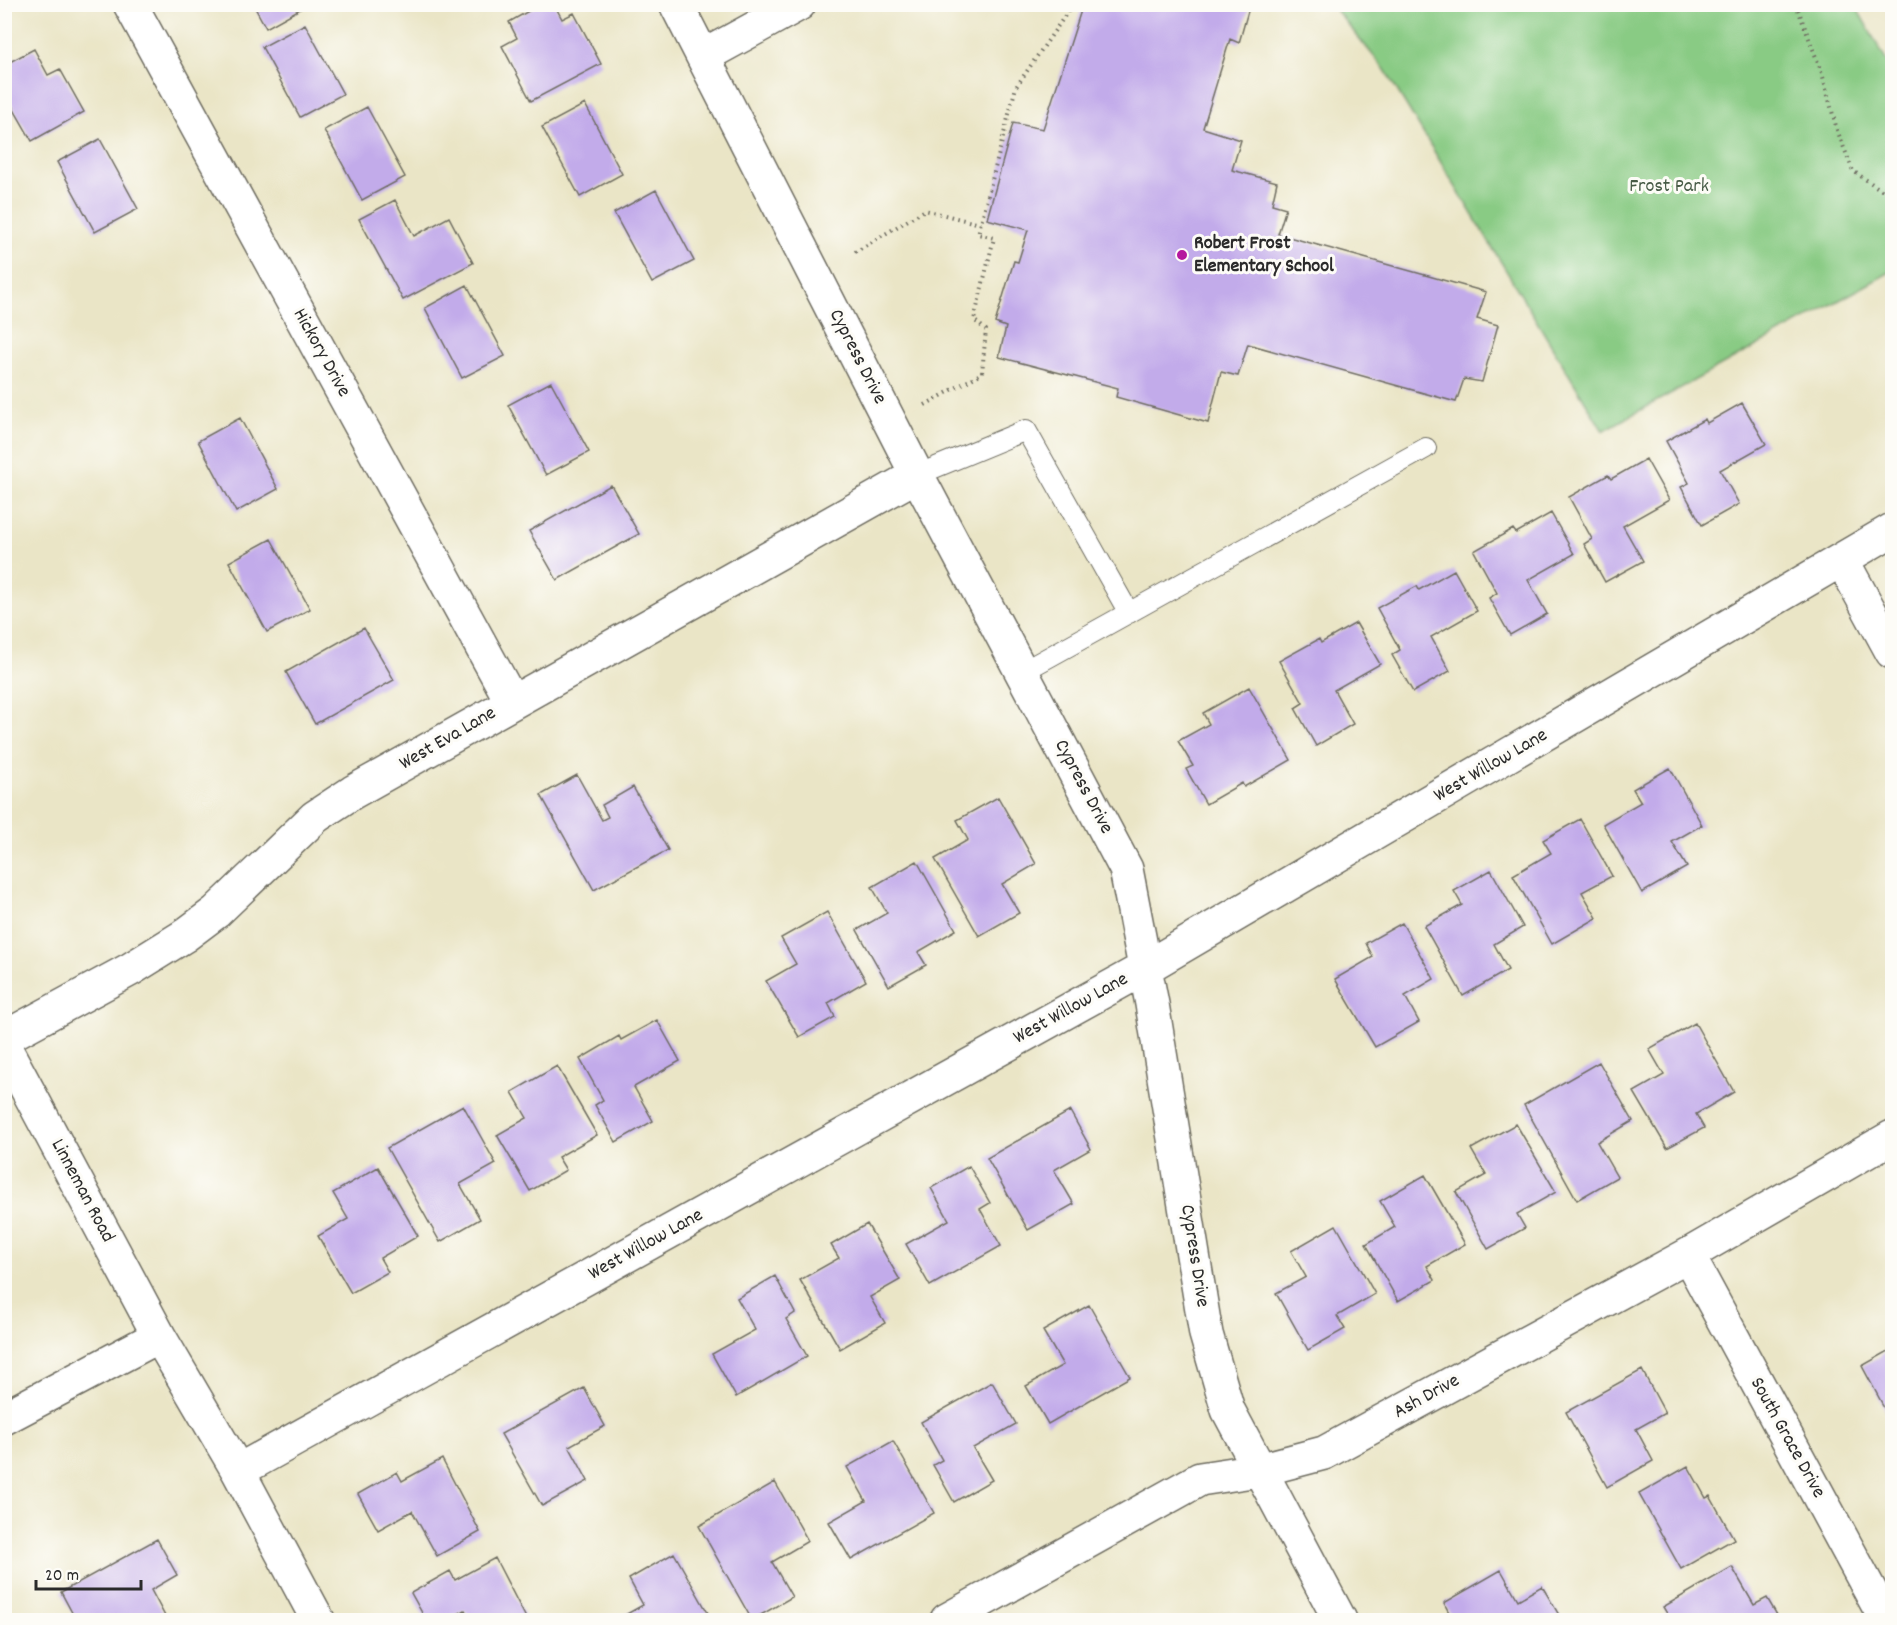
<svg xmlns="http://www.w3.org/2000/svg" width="1897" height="1625" font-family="Dekko,sans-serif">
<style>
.green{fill:#89cb84;stroke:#5a7b58;stroke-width:1.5}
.building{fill:#c2abea}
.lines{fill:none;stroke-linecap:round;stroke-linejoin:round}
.service-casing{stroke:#6e6c61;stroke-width:22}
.minor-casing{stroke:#6e6c61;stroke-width:36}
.path{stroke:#6e6c61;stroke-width:4;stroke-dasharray:1.5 4.5;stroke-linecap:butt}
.service{stroke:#fff;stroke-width:20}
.minor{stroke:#fff;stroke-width:33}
.poi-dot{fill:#b5179e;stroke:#fdfcf7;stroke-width:2}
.labels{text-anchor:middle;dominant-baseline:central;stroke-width:6;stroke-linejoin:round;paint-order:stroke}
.park-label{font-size:20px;fill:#475b46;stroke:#fdfcf7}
.poi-label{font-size:20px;font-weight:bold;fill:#2b2b2b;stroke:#fdfcf7;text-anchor:start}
.street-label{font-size:20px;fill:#2b2b2b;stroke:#fdfcf7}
</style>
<rect width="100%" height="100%" fill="#fdfcf7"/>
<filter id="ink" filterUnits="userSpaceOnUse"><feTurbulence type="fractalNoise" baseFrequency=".0167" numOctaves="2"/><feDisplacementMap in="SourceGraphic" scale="12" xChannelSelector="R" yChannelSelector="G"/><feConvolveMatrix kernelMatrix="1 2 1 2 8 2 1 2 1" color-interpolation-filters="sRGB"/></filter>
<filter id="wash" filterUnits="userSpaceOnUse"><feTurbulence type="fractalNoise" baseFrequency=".008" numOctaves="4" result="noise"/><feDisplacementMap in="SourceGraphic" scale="24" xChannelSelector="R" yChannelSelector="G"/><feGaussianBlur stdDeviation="1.35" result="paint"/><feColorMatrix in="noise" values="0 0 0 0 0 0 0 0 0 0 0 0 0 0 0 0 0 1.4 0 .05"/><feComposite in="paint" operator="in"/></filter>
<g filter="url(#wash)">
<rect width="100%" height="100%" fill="#eae5c6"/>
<path class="green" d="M1332,5H1855L1892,71V271L1603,431L1385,70Z"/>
<g id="blocks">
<path class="building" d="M253,4H309L266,28Z
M541,4H554L562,19L574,13L601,64L531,101L502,46L517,38L509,22Z
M1083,4H1250L1239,43L1230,39L1203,128L1241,140L1232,170L1277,182L1272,204L1286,208L1278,234L1486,292L1477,319L1498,325L1482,382L1464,379L1456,402L1248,344L1238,376L1221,372L1208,423L1116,397L1118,388L999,357L1006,327L995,323L1014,261L1018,262L1028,230L987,219L1013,123L1043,129Z
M305,24L343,94L300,117L262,47Z
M34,49L48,75L60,69L84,112L32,141L4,92V65Z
M585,104L622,174L580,197L542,127Z
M367,107L405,177L362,200L324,130Z
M100,139L138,209L95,232L57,162Z
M656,190L694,261L652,283L614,213Z
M395,200L414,236L449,217L473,263L403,300L359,219Z
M467,285L505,356L462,378L425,308Z
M551,382L589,452L546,475L508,405Z
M1742,403L1766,444L1720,470L1739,504L1702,525L1681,487L1689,483L1666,441L1705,419L1707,423Z
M240,418L278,489L236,512L198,441Z
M1646,459L1669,500L1623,526L1643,561L1605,582L1584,544L1592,539L1569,497L1608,475L1611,479Z
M611,485L639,534L557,580L529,531Z
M1551,513L1574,554L1528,580L1547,614L1510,635L1489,598L1497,593L1474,551L1513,529L1516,533Z
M271,539L310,609L267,632L229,562Z
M1454,570L1477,611L1431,637L1450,671L1413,692L1392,655L1400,650L1377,608L1417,586L1419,590Z
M1356,623L1380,664L1334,690L1353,724L1316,746L1295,708L1303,703L1279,661L1319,639L1321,643Z
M364,628L394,680L315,724L286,672Z
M1249,687L1291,760L1244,787L1242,783L1206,804L1186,769L1193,766L1178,741L1209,724L1203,713Z
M1670,768L1702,825L1672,842L1687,867L1642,893L1603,824L1641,802L1633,789Z
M577,775L602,820L608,817L602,805L633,787L668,850L594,890L541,795Z
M998,797L1036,864L1002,884L1019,913L979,936L935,859L968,840L957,820Z
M1580,819L1612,876L1582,892L1597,918L1552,944L1513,875L1551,853L1543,840Z
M917,861L956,930L918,952L926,965L889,986L857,930L887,913L872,887Z
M1491,870L1523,927L1494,944L1508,970L1463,996L1424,926L1462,905L1454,891Z
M827,912L866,981L828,1003L835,1017L799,1037L766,981L796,964L781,938Z
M1402,923L1434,979L1405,996L1419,1022L1375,1047L1335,979L1373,957L1366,943Z
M657,1020L680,1061L634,1087L653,1121L616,1142L595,1105L603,1100L580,1059L619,1036L621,1040Z
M1695,1023L1734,1092L1696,1114L1704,1128L1667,1148L1634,1092L1664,1075L1649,1049Z
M1599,1062L1633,1121L1597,1142L1617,1177L1577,1200L1524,1105Z
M557,1066L597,1135L558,1157L566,1170L530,1191L497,1135L527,1118L512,1092Z
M463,1105L496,1164L460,1184L480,1219L440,1242L387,1148Z
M1070,1111L1091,1149L1054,1170L1074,1204L1028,1230L987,1158Z
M1516,1124L1556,1192L1517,1214L1525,1228L1488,1249L1456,1192L1486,1175L1471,1149Z
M969,1166L990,1203L980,1209L1001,1246L930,1286L906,1244L949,1220L931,1188Z
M378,1167L418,1236L380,1258L388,1272L351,1293L318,1236L348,1219L333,1193Z
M1425,1175L1465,1244L1427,1266L1435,1280L1398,1301L1366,1244L1395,1227L1380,1201Z
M867,1224L900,1280L870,1297L885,1323L840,1349L800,1280L839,1258L831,1245Z
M1336,1225L1375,1294L1337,1316L1345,1329L1308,1350L1276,1293L1306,1277L1291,1251Z
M775,1276L795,1313L786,1319L807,1356L736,1397L712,1354L755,1330L737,1298Z
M1089,1305L1130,1377L1048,1424L1026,1386L1063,1365L1043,1331Z
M1892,1349V1422L1862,1366Z
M1642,1370L1665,1413L1636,1429L1653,1461L1607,1487L1566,1412Z
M992,1382L1016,1424L973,1448L992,1480L954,1502L933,1465L942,1460L921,1422Z
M584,1388L605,1426L569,1446L588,1481L542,1506L501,1434Z
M893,1441L934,1513L851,1560L829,1522L866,1501L847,1467Z
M442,1459L480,1532L437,1556L412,1511L378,1530L358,1494L397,1472L402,1481Z
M1688,1466L1706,1498L1710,1496L1734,1539L1681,1569L1639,1494Z
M775,1482L808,1541L772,1562L792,1597L752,1620L699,1526Z
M157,1539L177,1575L151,1590L167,1620H76L61,1592Z
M674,1553L712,1620H616L643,1605L629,1579Z
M495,1558L527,1620H471L465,1610L447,1620H426L411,1593L450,1571L455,1580Z
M1732,1567L1754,1605L1767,1598L1780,1620H1671L1663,1607Z
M1501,1570L1518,1600L1542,1586L1562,1620H1453L1444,1603Z"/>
</g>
</g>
<g filter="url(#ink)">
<use href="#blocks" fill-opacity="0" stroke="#6e6c61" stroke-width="1.5"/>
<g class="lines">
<defs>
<path id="service" d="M917,475L1026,430L1129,613
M1022,672L1426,448"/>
<path id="minor" d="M130,4L512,702
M676,4L917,475L1126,869L1152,1004L1206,1334L1228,1410L1340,1620
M704,56L799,4
M1842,560L1892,652
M4,1038L131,969L184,936L216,912L315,817L353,792L917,475
M4,1046L159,1336L238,1471L318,1620
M1688,1255L1886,1620
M4,1418L159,1336
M238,1471L1145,968L1892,530
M947,1620L1200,1479L1259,1470L1324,1453L1688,1255L1892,1137"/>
</defs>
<use href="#service" class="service-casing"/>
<use href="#minor" class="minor-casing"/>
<path class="path" d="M1796,4L1822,73L1837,130L1853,171L1892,197
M855,252L925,210L980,224
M925,405L982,373L986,330L974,320L994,238L978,234L1016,87L1073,4"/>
<use href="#service" class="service"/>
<use href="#minor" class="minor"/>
</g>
</g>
<circle class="poi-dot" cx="1182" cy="255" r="6"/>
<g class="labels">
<g class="park-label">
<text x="1669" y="187">Frost Park</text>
</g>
<g class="poi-label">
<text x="1194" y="244">Robert Frost<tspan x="1194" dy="23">Elementary School</tspan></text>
</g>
<g class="street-label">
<text transform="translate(321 353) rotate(61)">Hickory Drive</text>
<text transform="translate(857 357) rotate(63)">Cypress Drive</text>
<text transform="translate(448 739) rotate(-30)">West Eva Lane</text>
<text transform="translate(1491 766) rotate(-30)">West Willow Lane</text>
<text transform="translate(1083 787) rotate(62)">Cypress Drive</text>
<text transform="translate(1071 1009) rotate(-29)">West Willow Lane</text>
<text transform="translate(82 1191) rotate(62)">Linneman Road</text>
<text transform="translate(646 1245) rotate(-29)">West Willow Lane</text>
<text transform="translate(1194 1256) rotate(81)">Cypress Drive</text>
<text transform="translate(1427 1397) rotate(-29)">Ash Drive</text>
<text transform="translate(1787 1438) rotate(61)">South Grace Drive</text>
</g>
</g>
<rect width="1897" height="1625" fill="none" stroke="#fdfcf7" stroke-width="24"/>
<path d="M36 1580v9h105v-9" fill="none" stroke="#2b2b2b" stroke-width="3"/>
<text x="45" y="1580" font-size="18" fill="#2b2b2b" stroke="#fdfcf7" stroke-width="4.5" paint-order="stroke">20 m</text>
</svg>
